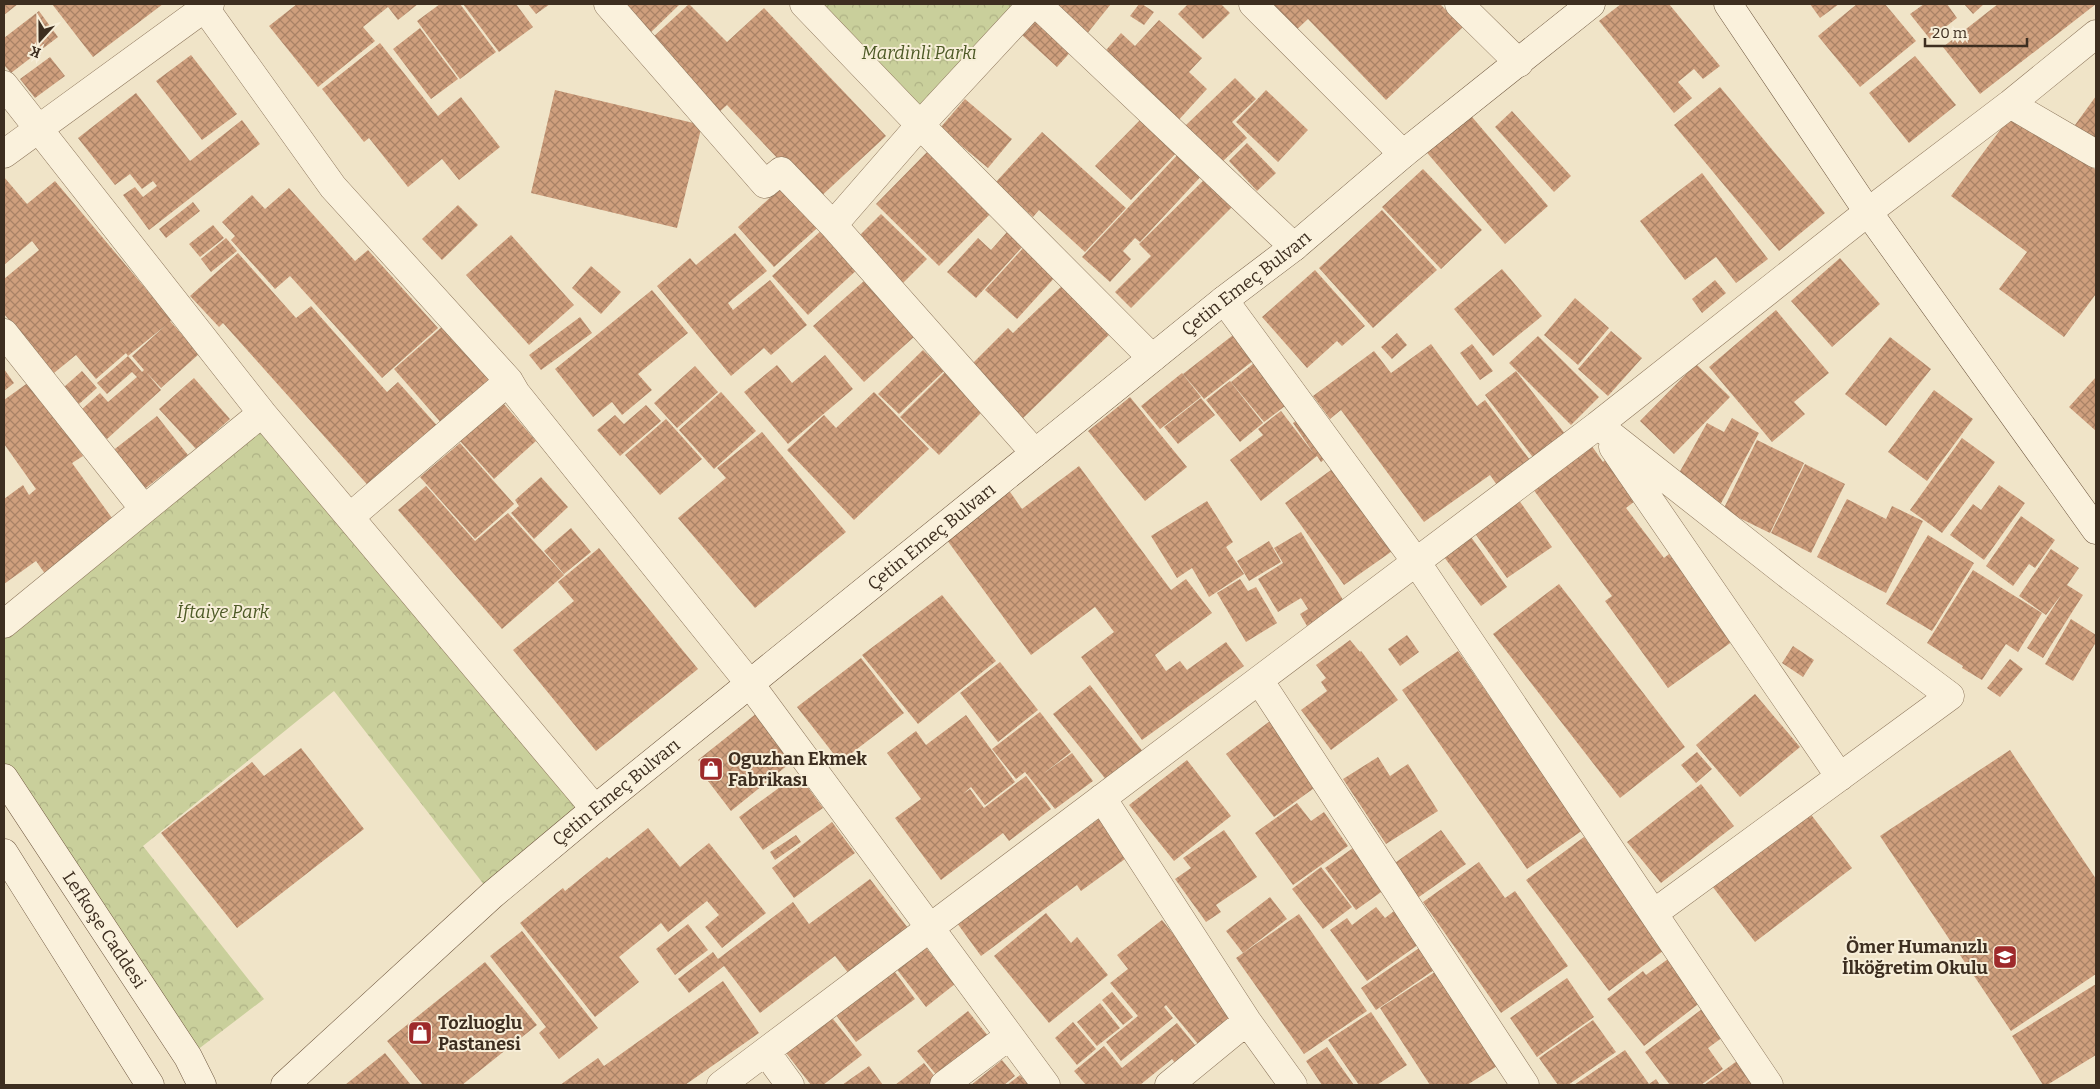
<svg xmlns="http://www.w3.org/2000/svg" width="2100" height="1089" font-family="Bitter,serif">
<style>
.park{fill:url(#park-crowns)}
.building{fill:url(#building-cross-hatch);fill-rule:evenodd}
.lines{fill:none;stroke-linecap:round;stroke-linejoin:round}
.street-casing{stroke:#8d765c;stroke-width:29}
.secondary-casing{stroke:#6f573f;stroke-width:29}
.street{stroke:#faf1dc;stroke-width:28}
.secondary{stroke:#faf1dc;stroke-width:28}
.labels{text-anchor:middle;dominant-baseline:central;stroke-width:4;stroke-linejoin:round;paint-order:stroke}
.park-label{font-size:18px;font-style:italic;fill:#4d5a26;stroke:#f7eed8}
.street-label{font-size:18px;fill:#3d2e20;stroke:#f7eed8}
.poi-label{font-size:18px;font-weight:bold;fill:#3d2e20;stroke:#f7eed8;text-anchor:start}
</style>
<defs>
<pattern id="park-crowns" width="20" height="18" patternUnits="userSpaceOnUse" patternTransform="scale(1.25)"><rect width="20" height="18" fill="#c9cf9b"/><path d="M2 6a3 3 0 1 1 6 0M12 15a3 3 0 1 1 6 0" fill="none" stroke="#aeb285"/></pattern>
<pattern id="building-cross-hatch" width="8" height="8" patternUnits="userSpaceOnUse" patternTransform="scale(1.25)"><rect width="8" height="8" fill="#cf9f7d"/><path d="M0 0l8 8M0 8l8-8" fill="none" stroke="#a98266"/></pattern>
</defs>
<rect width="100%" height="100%" fill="#f0e4c8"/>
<path class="park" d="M804,4H1032L920,125Z
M262,413L595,809L492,895L334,691L143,846L264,999L188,1057L4,778V624Z"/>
<path class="building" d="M4,4H18L4,15Z
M52,4H163L93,57Z
M297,4H418L398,20L388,7L363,27L375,41L318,87L269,26Z
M440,4H460L496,52L460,79L417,21Z
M463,4H516L533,27L499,52Z
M528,4H550L536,14Z
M615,4H680L647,36Z
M689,4L727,42L764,8L886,136L817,200L727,105L718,113L651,39Z
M1055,4H1111L1086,35Z
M1139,4H1142L1154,12L1144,25L1130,16Z
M1188,4H1221L1230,13L1203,39L1178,14Z
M1265,4H1440L1463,27L1386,100L1308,19L1293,33Z
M1621,4H1669L1720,66L1703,79L1694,69L1678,82L1692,98L1674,113L1599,21Z
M1810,4H1839L1820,18Z
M1857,4H1885L1916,41L1860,87L1818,36Z
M1924,4H1947L1957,18L1930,39L1910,14Z
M1964,4H1984L1973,14Z
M1998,4H2096L1980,94L1943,47Z
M39,11L58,37L11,73L4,65V38Z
M1038,15L1075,47L1057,67L1021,34Z
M1159,20L1202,58L1189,72L1207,89L1175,124L1100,57L1121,33L1135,46Z
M420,28L458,79L431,99L393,49Z
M380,43L438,116L461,97L500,147L459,180L442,159L408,187L369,138L364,142L322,89Z
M191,55L237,114L202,140L156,81Z
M1915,56L1956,105L1909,143L1869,93Z
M50,57L65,76L35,98L20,79Z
M1235,78L1256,99L1232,122L1247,138L1220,164L1184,127Z
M1720,87L1825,213L1779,251L1674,125Z
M555,90L702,125L677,228L531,193Z
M1266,90L1308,130L1278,162L1236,122Z
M136,93L190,161L242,120L260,144L149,230L123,195L135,187L143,197L157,186L153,181L142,189L130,174L115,185L78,138Z
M2096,96V141L2075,125Z
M965,99L1012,139L988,168L940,128Z
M2015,110L2096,170V294L2064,337L1999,289L2027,252L1951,196Z
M1467,111L1548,206L1505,244L1423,148Z
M1512,111L1571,176L1554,192L1495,127Z
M1144,116L1179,150L1131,200L1095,166Z
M1042,132L1126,208L1085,252L1039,210L1033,217L995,183Z
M1247,143L1276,173L1257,191L1229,161Z
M929,150L998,206L939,266L876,204Z
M1182,150L1205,172L1140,242L1135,238L1123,251L1131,259L1110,282L1082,257Z
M1423,169L1482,230L1441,269L1382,207Z
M1702,173L1768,259L1736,283L1716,257L1685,280L1640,221Z
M1208,176L1235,204L1131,308L1115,292L1151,256L1139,244Z
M4,177L27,204L55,181L172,320L170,321L199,354L161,388L146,372L161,390L107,439L81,410L100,393L108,402L137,377L132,372L107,394L97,383L128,356L126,353L96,379L76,355L54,373L4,314V279L39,250L32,241L4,265ZM166,325L132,356L144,370L142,372L128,356Z
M787,182L824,222L774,267L738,227Z
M289,188L355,261L368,250L438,328L382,378L290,276L275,289L231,240L235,236L222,222L252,195L265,209Z
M193,202L200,211L166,238L159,229Z
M458,205L478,225L442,260L422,239Z
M1382,210L1437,270L1373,328L1319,268Z
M881,214L927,259L897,289L851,244Z
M213,225L224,238L200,257L189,244Z
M824,228L860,267L808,315L772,276Z
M1007,232L1023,246L976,298L947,272L978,238L991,250Z
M735,233L767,271L728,303L733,310L770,280L807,325L771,355L764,348L731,376L657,286L690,258L696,265Z
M511,235L574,305L529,345L466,275Z
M226,238L237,251L211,272L201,259Z
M1025,246L1057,275L1017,319L985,290Z
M238,253L296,318L311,306L387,392L398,382L442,431L373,491L223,323L219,327L190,296Z
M1840,258L1880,304L1832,347L1791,301Z
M591,266L621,292L601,314L572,288Z
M1502,269L1542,316L1493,356L1454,309Z
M1315,270L1365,326L1342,346L1337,341L1307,368L1262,317Z
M1715,280L1726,293L1702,313L1692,299Z
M864,281L915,336L864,382L813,326Z
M1064,284L1111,333L1019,422L967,369L1008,328L1013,333Z
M652,290L688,333L638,374L652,390L622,415L612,402L593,417L555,369Z
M1575,298L1609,328L1578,365L1544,335Z
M1776,310L1829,373L1794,402L1805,414L1772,442L1709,367Z
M580,317L592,333L541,370L529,355Z
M444,325L493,381L443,425L394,369Z
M1611,331L1642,358L1608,396L1578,369Z
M1237,332L1258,357L1204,399L1183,374Z
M1397,333L1407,345L1392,359L1381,347Z
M1538,336L1599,397L1571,425L1509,363Z
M1890,337L1931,369L1886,426L1845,394Z
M1431,344L1477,406L1485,400L1533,464L1499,488L1490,475L1424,522L1341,410L1330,419L1313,396L1374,351L1391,373Z
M1472,344L1493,371L1480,380L1460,353Z
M923,350L944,371L899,414L878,394Z
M825,355L853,389L788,444L744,392L777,365L792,383Z
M1260,358L1293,400L1264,422L1231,382Z
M1696,364L1730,397L1674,454L1640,421Z
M695,366L718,392L677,428L654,403Z
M950,367L989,405L939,455L900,417Z
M4,369L14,383L4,391Z
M82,371L97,388L79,404L64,387Z
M1516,371L1566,435L1535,460L1485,395Z
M1182,373L1201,397L1160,429L1141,406Z
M2096,377V431L2069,407Z
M194,378L230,419L196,449L159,409Z
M1230,381L1263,423L1240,442L1206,400Z
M29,382L83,456L72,463L115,522L48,578L36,561L4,584V499L23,485L29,495L36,489L4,444V400Z
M1934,390L1973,419L1927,481L1888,452Z
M721,392L756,431L714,469L679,430Z
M874,392L929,449L854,520L787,450L824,415L836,428Z
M1130,397L1187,467L1145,501L1088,431Z
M1201,398L1215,415L1178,444L1164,427Z
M503,403L536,441L494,479L460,441Z
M646,405L661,421L620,456L597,430L615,415L624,424Z
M1281,411L1314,454L1293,423L1304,415L1332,453L1321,462L1317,456L1261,501L1230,460L1263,435L1258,429Z
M157,416L188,455L142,491L111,452Z
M1732,418L1759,433L1719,507L1674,482L1707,423L1724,432Z
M666,419L702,459L660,495L625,455Z
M762,432L846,532L755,608L678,518L726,478L717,468Z
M1962,438L1995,462L1942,533L1910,510Z
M1757,440L1804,463L1770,533L1723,510Z
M1589,442L1603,462L1605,460L1635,501L1626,508L1664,558L1669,554L1733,641L1668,688L1605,601L1612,596L1530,485Z
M460,443L514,504L475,539L420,477Z
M1805,464L1845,484L1811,553L1771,533Z
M1338,465L1398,547L1344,585L1285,503Z
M1079,466L1171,590L1186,579L1212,613L1155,655L1166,671L1180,661L1187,670L1226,642L1244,666L1142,740L1081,657L1114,632L1095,607L1031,655L944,536L1008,489L1022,509Z
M541,477L568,507L534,539L511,513L519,506L515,500Z
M1999,485L2025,503L1984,560L1950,535L1973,504L1981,510Z
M426,486L475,541L508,513L564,575L502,629L398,510Z
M1516,496L1552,547L1507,578L1471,528Z
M1847,499L1886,519L1892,506L1923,521L1886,593L1817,557Z
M1207,501L1233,542L1226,547L1244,574L1209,597L1192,568L1177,578L1151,536Z
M2021,516L2055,540L2035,568L2029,564L2013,586L1986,566Z
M571,528L591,552L564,574L544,551Z
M1301,532L1345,603L1307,626L1300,614L1308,609L1301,598L1278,612L1258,579L1283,563L1274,548Z
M1928,535L1974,563L1932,631L1886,604Z
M1471,537L1507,587L1481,606L1444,557Z
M1269,541L1281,562L1249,581L1237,561Z
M599,548L698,669L596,751L513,650L574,601L558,582Z
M2051,549L2079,568L2067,585L2083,595L2043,658L2027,648L2062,594L2046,615L2019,596Z
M1973,570L2042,613L2018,652L2006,644L1982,680L1962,668L1963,666L1927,643Z
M1240,579L1248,591L1256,587L1277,623L1246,642L1217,593Z
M1559,584L1685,747L1620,798L1493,634Z
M942,595L996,661L918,724L862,655Z
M2071,619L2096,635V642L2073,681L2045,664Z
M1407,635L1419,652L1400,666L1388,649Z
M1350,640L1360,652L1361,651L1398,700L1331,750L1301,710L1327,691L1321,682L1326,678L1316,665Z
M1793,646L1814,660L1803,677L1782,663Z
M1458,651L1583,830L1527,869L1402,690Z
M861,658L904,713L840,762L797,707Z
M2010,659L2023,669L2000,697L1987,688Z
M1000,662L1038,710L998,742L960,693Z
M1090,685L1144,753L1108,782L1053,714Z
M1755,694L1800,747L1740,797L1696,745Z
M1040,712L1071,752L1043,774L1072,753L1093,781L1055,809L1025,772L1016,779L992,749Z
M757,713L794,760L731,811L708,781L712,778L698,760Z
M966,715L1015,782L985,805L971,787L963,794L970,789L984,808L1026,776L1051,809L1009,841L1003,833L941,880L895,818L921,799L887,753L916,731L926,745Z
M1270,721L1317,786L1274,817L1226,754Z
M301,748L364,829L237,928L161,833L252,762L264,776Z
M2010,750L2096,879V974L2011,1031L1880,836Z
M1697,752L1712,769L1696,783L1681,765Z
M1378,757L1390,776L1408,764L1438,811L1386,844L1343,779Z
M1187,760L1231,816L1174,861L1129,805Z
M798,774L823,808L763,850L739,817Z
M1701,784L1734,826L1661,883L1627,842Z
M1297,803L1311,821L1324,812L1348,846L1293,885L1255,833Z
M1806,808L1852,868L1755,942L1709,882Z
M1100,818L1129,856L1081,891L1077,885L981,956L957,923Z
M832,822L855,853L794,898L772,868Z
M648,828L680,867L709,843L766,913L722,948L705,927L719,915L707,901L668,932L661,923L619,957L639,982L595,1017L520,923L563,888L565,891L607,857L609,859Z
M1224,830L1257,877L1216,905L1221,912L1206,922L1175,879L1191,868L1183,858Z
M1441,830L1466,864L1416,899L1392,865Z
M796,835L801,842L775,860L770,852Z
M1584,837L1667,948L1609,991L1526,880Z
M1353,848L1384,890L1356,910L1325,868Z
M1479,862L1505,898L1515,891L1568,966L1501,1013L1423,902Z
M1321,867L1352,907L1323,929L1292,889Z
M870,879L908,928L849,974L835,956L760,1013L724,966L689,993L678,979L713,952L718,959L793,902L809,924Z
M1270,897L1287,919L1243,953L1226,931Z
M1376,907L1385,918L1398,908L1422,942L1367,981L1330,930L1347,918L1352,925Z
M1046,913L1071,943L1077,937L1108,975L1049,1023L994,956Z
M1299,914L1367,1011L1304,1054L1236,958Z
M1162,920L1237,1013L1198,1044L1166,1005L1164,1007L1173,1018L1121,1061L1106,1042L1138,1016L1110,983L1128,969L1117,955Z
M688,924L708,950L675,975L656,949Z
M522,931L598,1028L559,1059L539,1033L546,1027L490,956Z
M924,945L955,984L926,1007L895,967Z
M1422,946L1437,968L1376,1010L1361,988Z
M1668,959L1701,1002L1644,1046L1607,999L1643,971L1646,975Z
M485,962L537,1025L462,1085H423L387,1041Z
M889,964L915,999L856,1042L830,1007Z
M1441,968L1502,1063L1467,1085H1430L1380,1008Z
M1567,978L1594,1017L1537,1057L1510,1018Z
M723,981L759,1033L685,1085H560L598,1058L604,1066Z
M2096,984V1055L2047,1085H2043L2012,1036Z
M1112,992L1133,1017L1123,1025L1102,1000Z
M1100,1003L1120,1028L1097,1046L1077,1022Z
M1702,1009L1723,1037L1708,1048L1723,1069L1701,1085H1670L1645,1052Z
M968,1011L993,1042L942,1082L917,1051Z
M1371,1012L1407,1065L1377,1085H1359L1328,1040Z
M829,1014L862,1055L823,1085H811L783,1049Z
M1593,1020L1616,1052L1568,1085H1558L1539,1058Z
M1073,1022L1096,1049L1077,1065L1055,1038Z
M1177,1023L1199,1050L1178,1067L1172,1059L1140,1085H1086L1074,1071L1104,1046L1122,1068Z
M1327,1047L1354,1085H1322L1306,1061Z
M1625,1050L1649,1084L1656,1079L1660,1085H1574Z
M385,1053L411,1085H345Z
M1002,1060L1015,1076L1004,1085H971Z
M1737,1061L1755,1085H1704Z
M924,1063L940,1083L937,1085H895Z
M869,1066L883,1085H842Z
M1020,1075L1029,1085H1007Z"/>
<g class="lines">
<defs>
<path id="street" d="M202,4L333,187L509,381L516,393L750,684L1046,1085
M608,4L765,184L781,171L833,225L920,125L1032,4
M804,4L920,125L1152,358
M1037,4L1294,247
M1253,4L1403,154
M1459,4L1519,63
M4,85L262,413L595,809
M2010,104L2096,154
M4,154L210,4
M833,225L1035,453
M1224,300L1417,563L1769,1085
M4,333L144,509
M1598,425L1791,577L1950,696L1654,913
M1613,447L1840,777
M350,517L509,381
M4,624L262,413
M1259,680L1525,1085
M1102,798L1247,1021L1293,1085
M766,1052L790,1085
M721,1085L1598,425L1868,212L2010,104L2096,34
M944,1085L1009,1036
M1169,1085L1247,1021"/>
<g id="secondary">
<path d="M1728,4L1868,212L2096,530"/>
<path id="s1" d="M4,778L188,1057L202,1085"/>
<path d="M4,853L150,1085"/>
<path id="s2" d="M285,1085L492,895L595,809L1224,300L1294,247L1403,154L1591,4"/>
</g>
</defs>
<use href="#street" class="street-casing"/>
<use href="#secondary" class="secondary-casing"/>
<use href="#street" class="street"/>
<use href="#secondary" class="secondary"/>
</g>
<defs>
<symbol id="shop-square" viewBox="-11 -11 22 22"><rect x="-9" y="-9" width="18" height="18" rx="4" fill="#9e2a2b" stroke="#f7eed8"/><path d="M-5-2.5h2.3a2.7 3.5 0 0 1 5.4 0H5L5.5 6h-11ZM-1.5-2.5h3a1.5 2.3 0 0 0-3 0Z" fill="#fff"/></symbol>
<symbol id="school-square" viewBox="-11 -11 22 22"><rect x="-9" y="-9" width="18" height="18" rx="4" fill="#9e2a2b" stroke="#f7eed8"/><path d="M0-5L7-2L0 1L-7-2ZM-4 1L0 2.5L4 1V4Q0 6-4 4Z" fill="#fff"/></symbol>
</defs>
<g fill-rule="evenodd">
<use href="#shop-square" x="697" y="755" width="28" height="28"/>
<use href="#school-square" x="1991" y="943" width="28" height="28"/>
<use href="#shop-square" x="406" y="1019" width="28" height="28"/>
</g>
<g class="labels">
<g class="park-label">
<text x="919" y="53">Mardinli Parkı</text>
<text x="223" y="612">İftaiye Park</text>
</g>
<g class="street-label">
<text stroke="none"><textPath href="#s2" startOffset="1252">Çetin Emeç Bulvarı</textPath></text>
<text stroke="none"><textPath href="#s2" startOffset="848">Çetin Emeç Bulvarı</textPath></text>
<text stroke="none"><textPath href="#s2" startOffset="442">Çetin Emeç Bulvarı</textPath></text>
<text stroke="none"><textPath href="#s1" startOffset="182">Lefkoşe Caddesi</textPath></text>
</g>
<g class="poi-label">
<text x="728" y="759">Oguzhan Ekmek<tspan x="728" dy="21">Fabrikası</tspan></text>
<text x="1988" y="947" text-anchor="end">Ömer Humanızlı<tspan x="1988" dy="21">İlköğretim Okulu</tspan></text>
<text x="438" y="1023">Tozluoglu<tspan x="438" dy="21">Pastanesi</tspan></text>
</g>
</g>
<rect width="2100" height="1089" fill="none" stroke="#3d2e20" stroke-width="10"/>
<g transform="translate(40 40) rotate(201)" stroke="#f7eed8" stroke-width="4" paint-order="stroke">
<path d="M0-4L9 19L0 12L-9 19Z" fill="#3d2e20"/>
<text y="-8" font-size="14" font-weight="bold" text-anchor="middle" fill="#3d2e20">K</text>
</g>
<path d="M1925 38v8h102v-8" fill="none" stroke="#3d2e20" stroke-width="2.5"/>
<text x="1932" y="38" font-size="15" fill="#3d2e20" stroke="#f7eed8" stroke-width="4" paint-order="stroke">20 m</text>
</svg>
